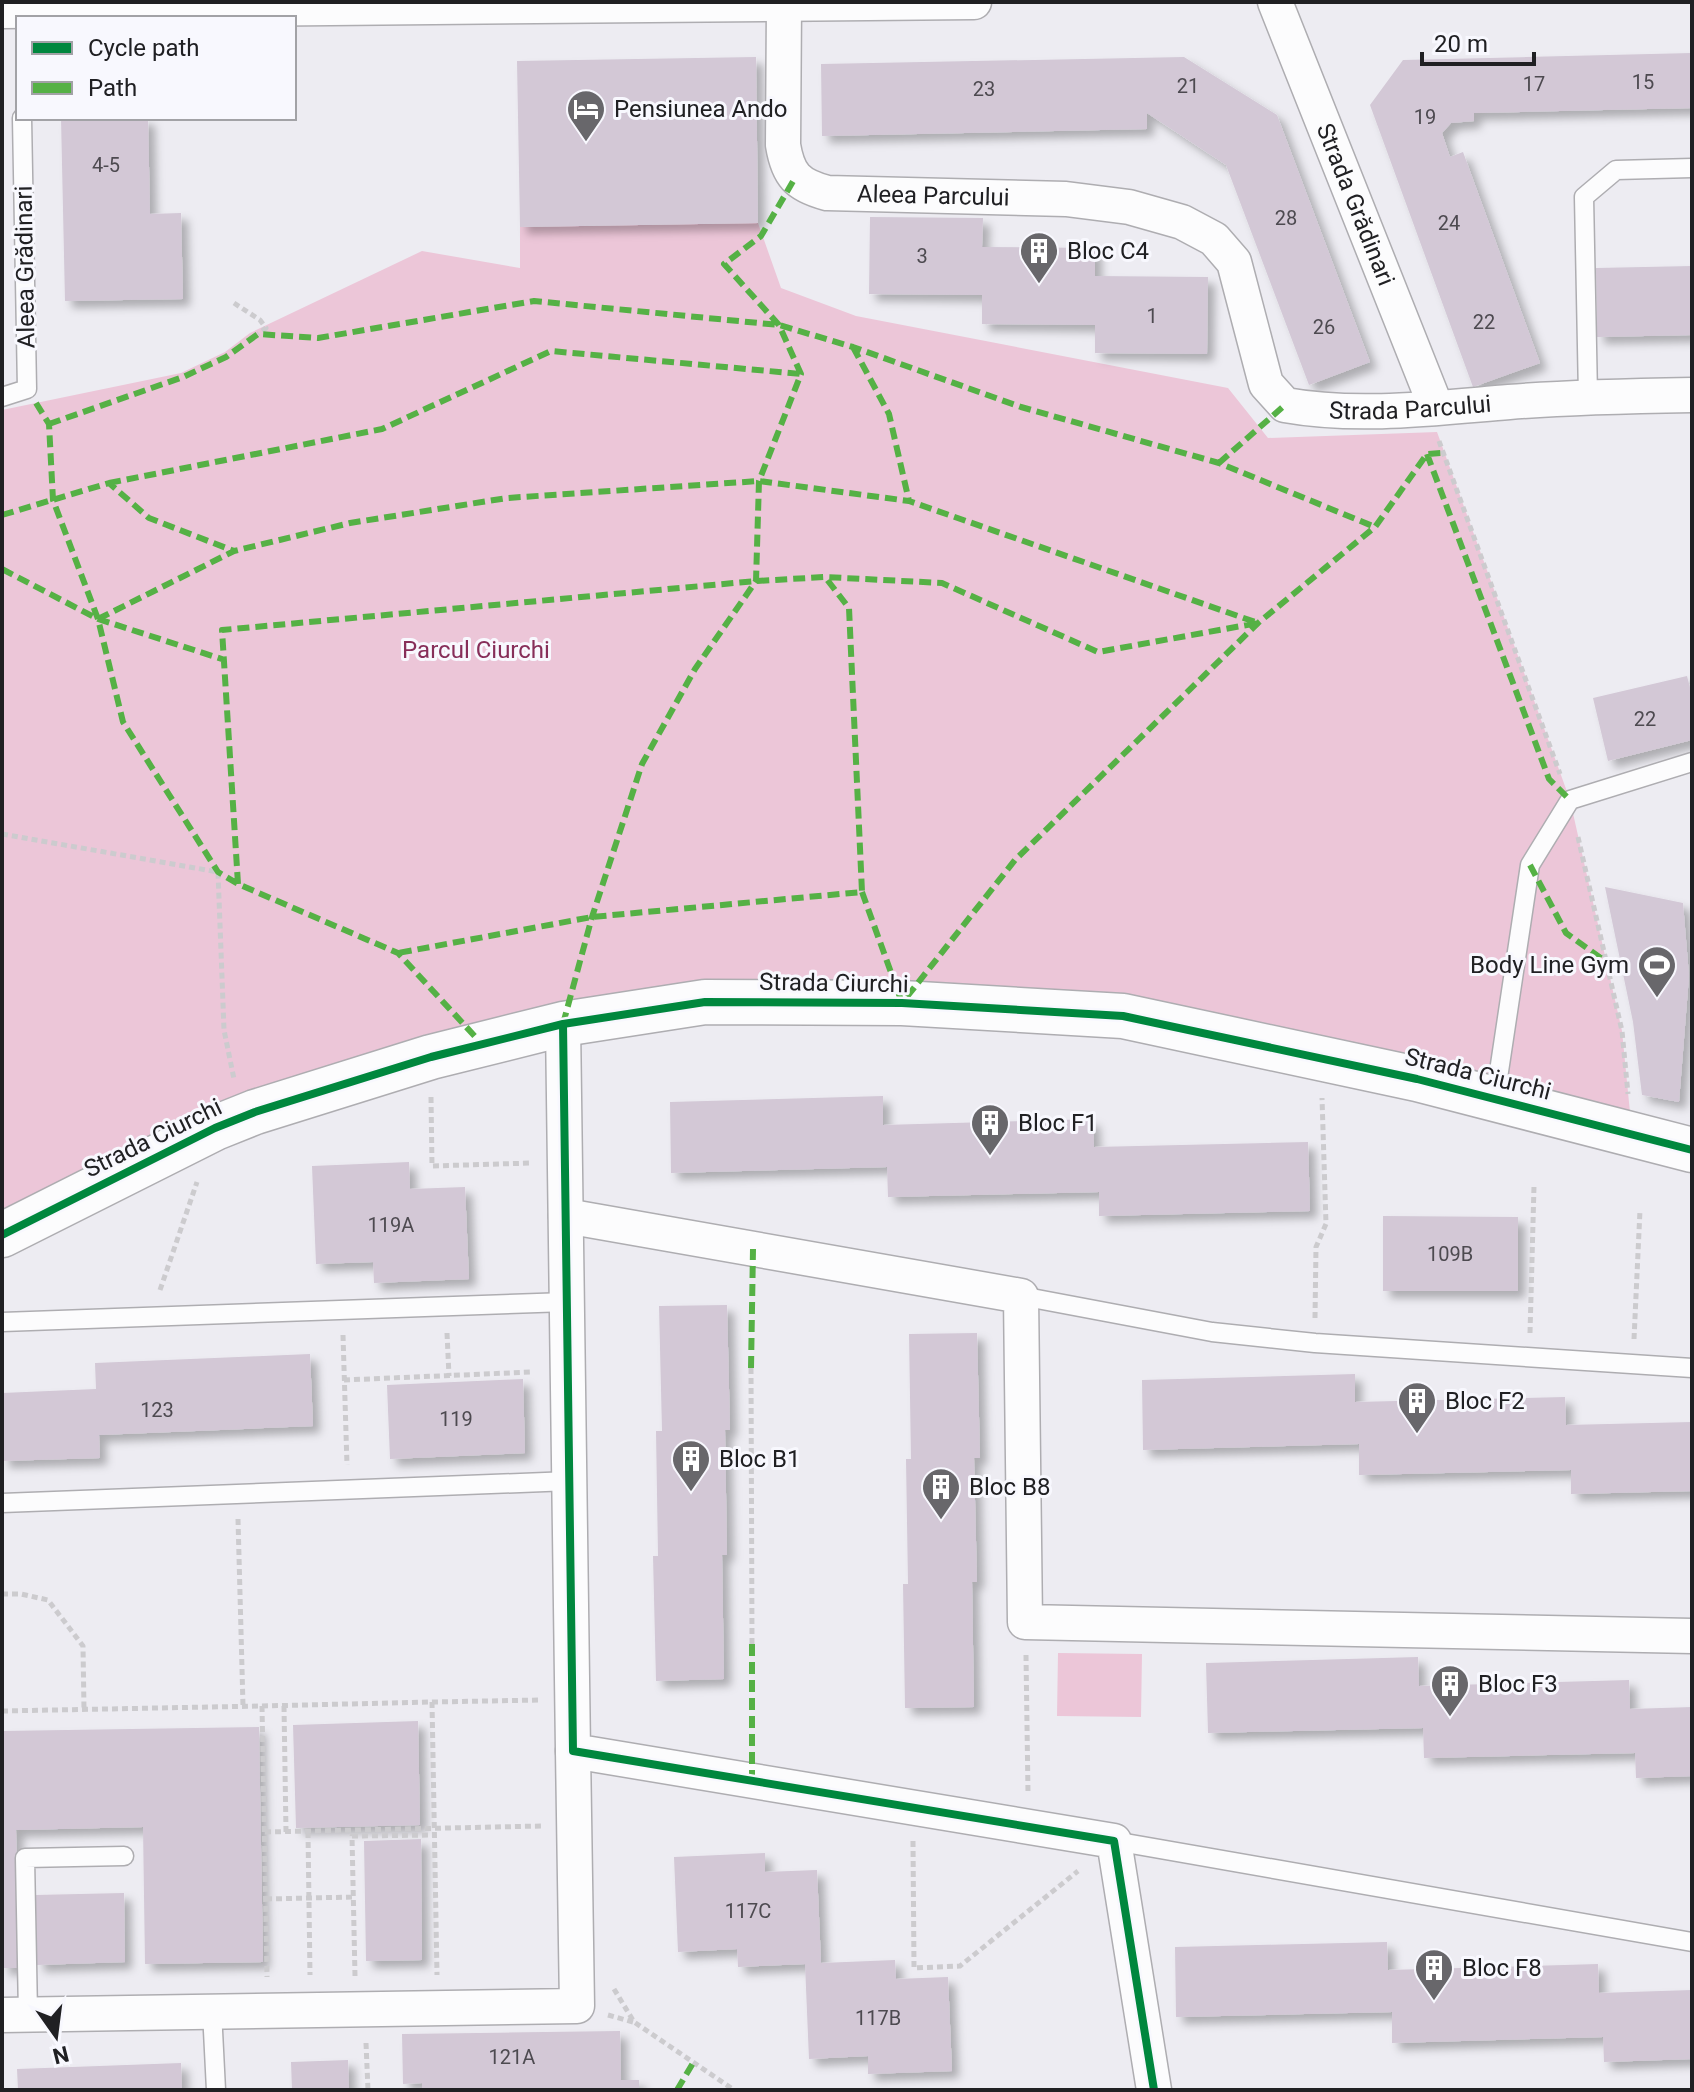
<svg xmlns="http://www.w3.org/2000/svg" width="1694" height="2092" font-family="Roboto,sans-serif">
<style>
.green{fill:#ecc6d8}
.building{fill:#d3c8d6;filter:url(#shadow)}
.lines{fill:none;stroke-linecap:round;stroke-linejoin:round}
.service-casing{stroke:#aeadb1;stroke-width:21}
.minor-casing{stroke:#aeadb1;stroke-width:37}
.tertiary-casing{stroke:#aeadb1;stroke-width:47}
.path{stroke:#cccbce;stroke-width:5;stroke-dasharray:6 4;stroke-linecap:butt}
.service{stroke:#fcfcfd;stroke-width:18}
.minor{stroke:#fcfcfd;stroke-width:34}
.tertiary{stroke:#fcfcfd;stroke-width:44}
.quiet{stroke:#55b145;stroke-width:6;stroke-dasharray:12 6;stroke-linecap:butt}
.cycleway-casing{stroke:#f8f8fe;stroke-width:13}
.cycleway{stroke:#00873e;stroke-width:8}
.labels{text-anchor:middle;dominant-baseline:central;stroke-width:6;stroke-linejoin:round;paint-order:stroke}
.number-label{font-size:20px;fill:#4d4a50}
.poi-label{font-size:24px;fill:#202023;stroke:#f8f8fe;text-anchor:start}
.street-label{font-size:24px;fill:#202023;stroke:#f8f8fe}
.park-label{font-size:24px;fill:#872e59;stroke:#f8f8fe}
</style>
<defs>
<filter id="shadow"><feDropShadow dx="7" dy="7" stdDeviation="4" flood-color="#0004"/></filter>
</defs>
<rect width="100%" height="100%" fill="#edecf2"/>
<path class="green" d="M758,223L781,288L856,316L1228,388L1268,438L1437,432L1570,800L1622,1031L1632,1133L1123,1016L705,1002L431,1057L2,1237V410L181,373L225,352L250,333L422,251L520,268V227Z
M1058,1653L1142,1654L1141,1717L1057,1716Z"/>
<path class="building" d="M1692,53V108L1474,113V121L1451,123L1442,133L1450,157L1463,152L1540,363L1473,387L1370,105L1403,60Z
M756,57L758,223L520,227L517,61Z
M1184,57L1277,115L1370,362L1309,385L1226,165L1147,113V129L822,136L821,64Z
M61,118H148L150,214L181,213L183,299L65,301Z
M870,217L983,218L982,247L1095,248V276L1208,277L1207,354L1095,353V325L982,324V295L869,294Z
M1692,266V335L1597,337L1596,268Z
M1687,676L1692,696V740L1608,761L1593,698Z
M1605,887L1683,903L1689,976L1679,1102L1642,1095L1633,1022Z
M883,1096V1125L1093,1119L1094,1147L1308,1142L1310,1211L1099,1216V1192L888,1197L887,1167L671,1173L670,1102Z
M409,1162L410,1189L465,1187L469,1279L374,1283L373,1262L316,1264L312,1166Z
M1383,1216L1518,1217V1291H1383Z
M727,1305L730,1430H725L727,1555H722L724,1679L656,1681L653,1556H658L656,1431H662L659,1306Z
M977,1333L980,1458H974L977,1582H972L974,1707L905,1708L903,1584H908L906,1459H911L909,1334Z
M310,1354L313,1426L99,1435L100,1458L2,1461V1393L96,1389L95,1363Z
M1355,1374V1402L1565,1397L1566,1425L1692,1422V1491L1571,1494V1470L1359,1475V1444L1143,1450L1142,1380Z
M523,1379L525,1453L390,1459L387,1385Z
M1418,1657L1419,1686L1629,1680L1630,1709L1692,1707V1776L1636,1778L1635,1753L1424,1758L1423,1728L1208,1733L1206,1663Z
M418,1721L420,1825L296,1828L293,1725Z
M259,1727L263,1962L145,1964L143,1827L16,1830L19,1968H2V1731Z
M421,1839L422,1960L366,1961L364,1841Z
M765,1853V1872L817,1870L821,1963L895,1960L896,1979L948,1977L952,2071L868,2074V2056L809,2059L805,1964L738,1967L737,1949L678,1952L674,1857Z
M124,1893L125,1962L37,1965L35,1895Z
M1387,1942L1388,1970L1598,1964L1599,1993L1692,1990V2059L1604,2062L1603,2037L1392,2043V2012L1176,2017L1175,1947Z
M620,2031L621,2080H639V2090H422V2083L403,2084L402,2034Z
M348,2060L349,2090H292L291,2062Z
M181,2063L182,2090H18L17,2069Z"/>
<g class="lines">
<defs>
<path id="service" d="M1588,396L1584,197L1616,170L1692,168
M2,397L27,389L22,118
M1495,1098L1530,865L1570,800L1692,762
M1021,1296L1212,1332L1315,1343L1692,1368
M2,1322L567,1302
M2,1503L570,1481
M1114,1841L1692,1942
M212,2011L216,2090
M28,2014L25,1858L124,1856"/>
<g id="minor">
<path id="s1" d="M1275,2L1436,407"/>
<path id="s2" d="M784,4L783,145C788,175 797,185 827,193L1066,199L1129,207L1182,222L1214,239L1234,262L1266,384L1285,405C1358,418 1436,408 1509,402C1570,397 1631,396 1692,395"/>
<path d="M2,11L974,2"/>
<path d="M563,1024L573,1751L1114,1841L1154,2090"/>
<path d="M566,1216L1021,1296L1025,1622L1692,1636"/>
<path d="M2,2015L577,2006L573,1751"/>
</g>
<path id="tertiary" d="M2,1235L215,1128L255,1112L431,1057L563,1024L705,1002L902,1003L1123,1016L1417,1079L1692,1150"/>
</defs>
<use href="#service" class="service-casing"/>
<use href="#minor" class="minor-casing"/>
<use href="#tertiary" class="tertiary-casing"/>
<path class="path" d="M234,303L260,320L266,328L258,334
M1439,441L1560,774
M2,834L218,872L224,1030L234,1079
M1578,837L1622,1031L1628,1094
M431,1097L432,1166L532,1163
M160,1290L197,1182
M1315,1318L1316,1247L1326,1224L1322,1098
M447,1333L449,1376
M1530,1333L1534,1186
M343,1335L347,1465
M1634,1339L1640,1210
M751,1368L752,1644
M344,1380L532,1372
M238,1519L243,1706
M2,1594H21L48,1600L83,1646L84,1710
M1026,1655L1028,1793
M432,1702L539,1700
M262,1706L432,1702L437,1975
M284,1706L286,1832
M2,1711L262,1706L267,1977
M265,1832L541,1826
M308,1832L310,1975
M913,1841L914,1968L960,1966L1078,1871
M266,1899L353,1897
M355,1976L352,1836L435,1835
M614,1989L634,2022L734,2090
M608,2015L633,2022
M366,2043L368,2090"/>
<use href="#service" class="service"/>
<use href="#minor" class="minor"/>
<use href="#tertiary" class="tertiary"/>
<path class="quiet" d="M853,347L889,414L909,501
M36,403L49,424L53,500L98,619L123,722L218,872L238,884L398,953L482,1044
M49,424L183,377L226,357L258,334L318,338L534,301L779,325L853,347L1021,407L1219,463L1375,527
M1427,454L1549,779L1570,800
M1219,463L1285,405
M109,483L382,429L551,351L801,374
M2,515L109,483L149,518L234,551
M2,569L98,619L225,660
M98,619L234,551L350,523L507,498L759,481L909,501L1258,623L1098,652L942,583L825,577
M1530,865L1566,933L1605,961
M238,884L222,630L756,581L825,577L849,608L862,892L592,917L398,953
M862,892L902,1003L1015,860L1258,623L1375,527L1427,454L1442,453
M563,1024L592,917L642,764L695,669L756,581L759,481L801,374L779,325L724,264L761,236L795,178
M751,1368L753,1249
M752,1644V1782
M677,2090L693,2063"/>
<defs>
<path id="cycleway" d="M563,1024L573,1751L1114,1841L1154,2090
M2,1235L215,1128L255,1112L431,1057L563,1024L705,1002L902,1003L1123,1016L1417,1079L1692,1150"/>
</defs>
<use href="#cycleway" class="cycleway-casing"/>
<use href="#cycleway" class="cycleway"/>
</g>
<defs>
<symbol id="hotel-pin" viewBox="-11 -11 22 30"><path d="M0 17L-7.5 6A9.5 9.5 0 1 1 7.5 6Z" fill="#68676b" stroke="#f8f8fe"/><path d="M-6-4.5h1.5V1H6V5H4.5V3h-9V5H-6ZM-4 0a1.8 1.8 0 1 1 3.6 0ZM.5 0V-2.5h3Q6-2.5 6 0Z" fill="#fff"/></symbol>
<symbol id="building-pin" viewBox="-11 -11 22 30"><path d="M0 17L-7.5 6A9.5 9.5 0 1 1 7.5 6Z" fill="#68676b" stroke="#f8f8fe"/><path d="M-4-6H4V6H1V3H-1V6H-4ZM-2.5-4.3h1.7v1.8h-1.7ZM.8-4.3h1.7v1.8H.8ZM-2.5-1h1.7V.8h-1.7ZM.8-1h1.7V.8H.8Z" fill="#fff"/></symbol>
<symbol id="stadium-pin" viewBox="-11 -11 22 30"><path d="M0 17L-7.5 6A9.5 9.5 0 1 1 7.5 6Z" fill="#68676b" stroke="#f8f8fe"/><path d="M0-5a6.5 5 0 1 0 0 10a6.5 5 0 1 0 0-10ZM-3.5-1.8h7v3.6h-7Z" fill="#fff"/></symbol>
</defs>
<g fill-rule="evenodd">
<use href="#hotel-pin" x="564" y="87" width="44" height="60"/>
<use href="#building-pin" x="1017" y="229" width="44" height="60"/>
<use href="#stadium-pin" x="1635" y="943" width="44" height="60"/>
<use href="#building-pin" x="968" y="1101" width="44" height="60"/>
<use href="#building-pin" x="1395" y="1379" width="44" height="60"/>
<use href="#building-pin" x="669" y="1437" width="44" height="60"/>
<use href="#building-pin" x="919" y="1465" width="44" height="60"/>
<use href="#building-pin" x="1428" y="1662" width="44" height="60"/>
<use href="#building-pin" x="1412" y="1946" width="44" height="60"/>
</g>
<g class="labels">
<g class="number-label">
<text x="1643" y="82">15</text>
<text x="1534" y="84">17</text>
<text x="1188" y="86">21</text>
<text x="984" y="89">23</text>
<text x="1425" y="117">19</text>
<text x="106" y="165">4-5</text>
<text x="1286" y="218">28</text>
<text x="1449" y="223">24</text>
<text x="922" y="256">3</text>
<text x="1152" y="316">1</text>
<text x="1484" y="322">22</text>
<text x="1324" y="327">26</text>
<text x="1645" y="719">22</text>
<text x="391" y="1225">119A</text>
<text x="1450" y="1254">109B</text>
<text x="157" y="1410">123</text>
<text x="456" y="1419">119</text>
<text x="748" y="1911">117C</text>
<text x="878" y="2018">117B</text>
<text x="512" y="2057">121A</text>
</g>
<g class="poi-label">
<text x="614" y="109">Pensiunea Ando</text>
<text x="1067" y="251">Bloc C4</text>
<text x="1629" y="965" text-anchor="end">Body Line Gym</text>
<text x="1018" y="1123">Bloc F1</text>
<text x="1445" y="1401">Bloc F2</text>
<text x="719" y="1459">Bloc B1</text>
<text x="969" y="1487">Bloc B8</text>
<text x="1478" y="1684">Bloc F3</text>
<text x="1462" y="1968">Bloc F8</text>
</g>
<g class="street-label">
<text stroke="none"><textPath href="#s2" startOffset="318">Aleea Parcului</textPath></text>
<text stroke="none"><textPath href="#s1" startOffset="218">Strada Grădinari</textPath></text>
<text transform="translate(25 267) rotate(-91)">Aleea Grădinari</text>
<text stroke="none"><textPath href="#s2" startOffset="916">Strada Parcului</textPath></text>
<text transform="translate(834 983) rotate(1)">Strada Ciurchi</text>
<text transform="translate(1478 1074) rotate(14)">Strada Ciurchi</text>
<text transform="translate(153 1138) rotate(-26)">Strada Ciurchi</text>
</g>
<g class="park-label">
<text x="476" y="650">Parcul Ciurchi</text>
</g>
</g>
<rect width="1694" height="2092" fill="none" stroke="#202023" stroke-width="8"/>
<rect x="16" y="16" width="280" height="104" fill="#f8f8fe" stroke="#a2a2a6" stroke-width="2"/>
<rect x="32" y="42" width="40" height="12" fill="#00873e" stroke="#a2a2a6" stroke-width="2"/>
<text x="88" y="56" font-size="24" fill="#202023">Cycle path</text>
<rect x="32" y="82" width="40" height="12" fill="#55b145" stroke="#a2a2a6" stroke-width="2"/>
<text x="88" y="96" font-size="24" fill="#202023">Path</text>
<g transform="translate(56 2036) rotate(166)" stroke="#f8f8fe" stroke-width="6" paint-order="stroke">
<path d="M0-6L14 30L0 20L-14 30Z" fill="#202023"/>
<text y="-12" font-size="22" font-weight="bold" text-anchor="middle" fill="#202023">N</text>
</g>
<path d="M1422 52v12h112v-12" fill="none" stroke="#202023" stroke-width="4"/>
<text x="1434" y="52" font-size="24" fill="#202023" stroke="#f8f8fe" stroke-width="6" paint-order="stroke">20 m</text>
</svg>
